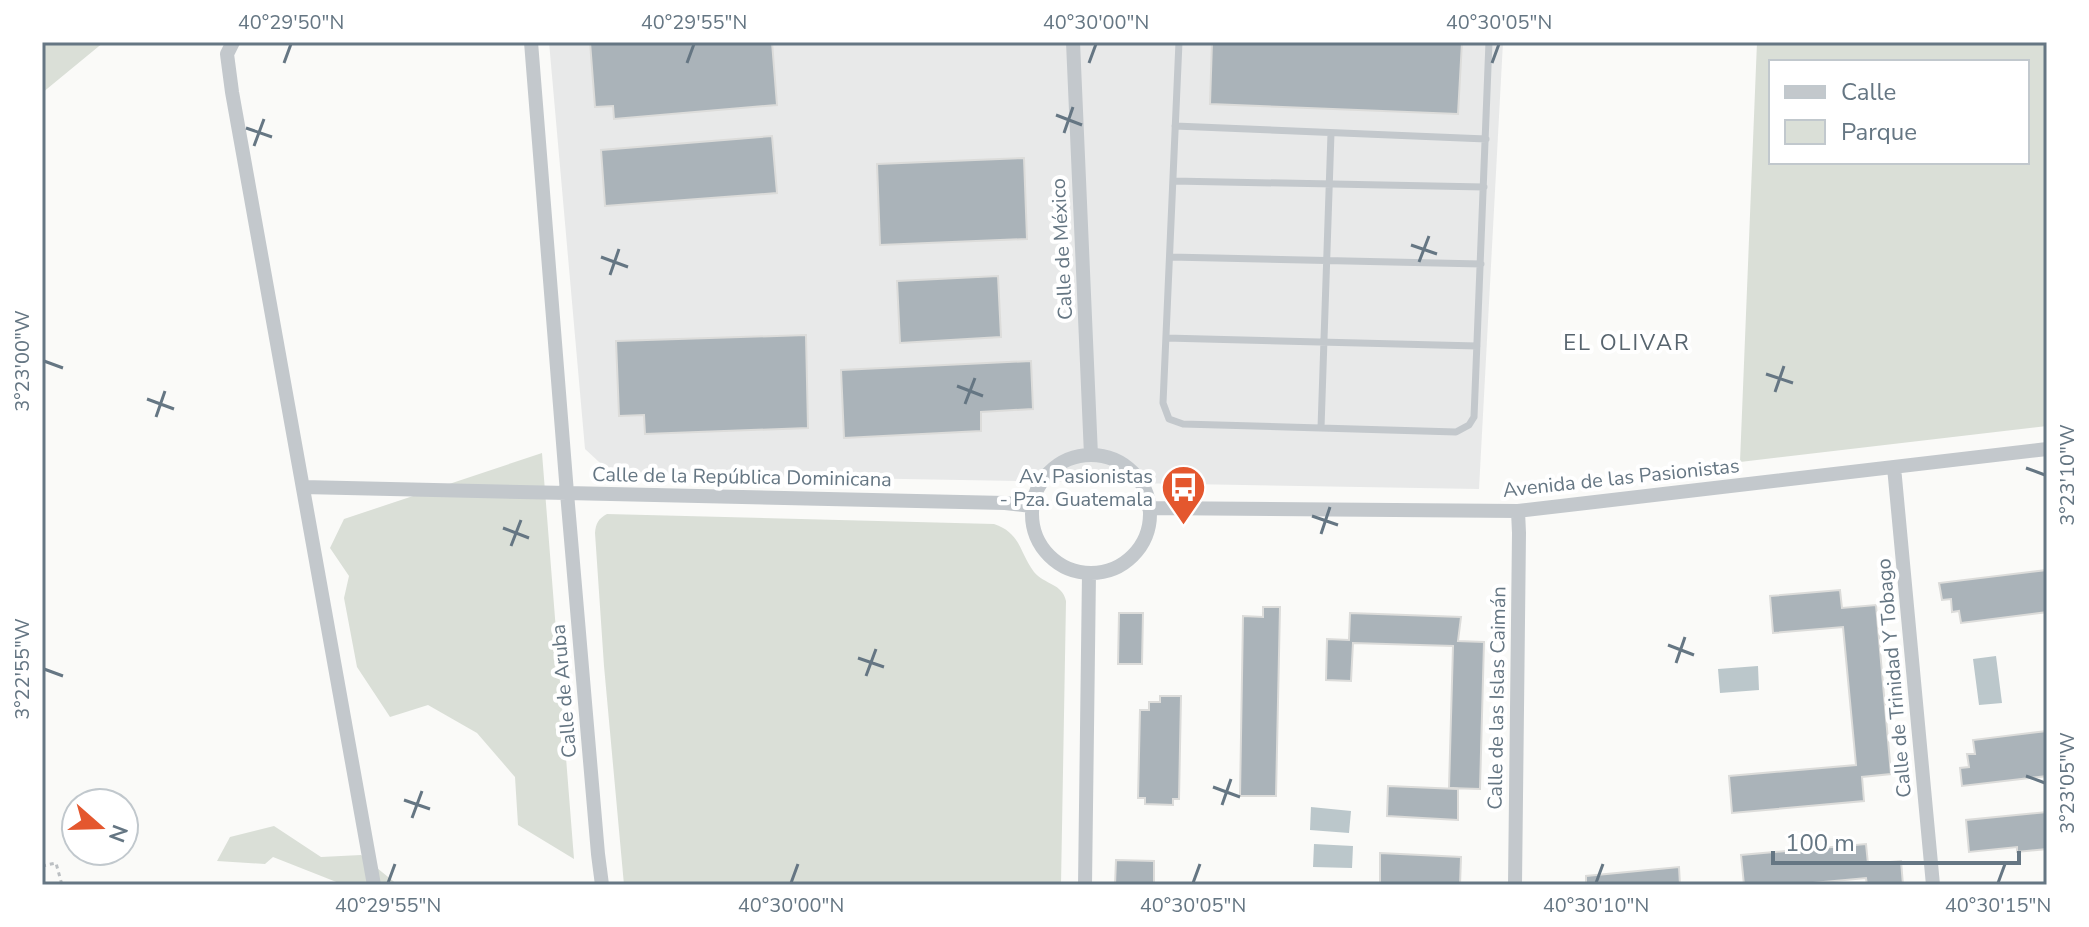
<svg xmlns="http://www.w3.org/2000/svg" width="2089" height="927" font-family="'Nunito Sans',sans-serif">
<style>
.built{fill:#e8e9e9}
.green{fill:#dadfd7;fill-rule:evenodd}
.water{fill:#bbc7cb}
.building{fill:#aab3b9;stroke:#dcdcda;stroke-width:2}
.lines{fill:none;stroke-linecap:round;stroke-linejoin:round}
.path{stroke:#bbbfc2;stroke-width:3;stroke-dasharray:4 4;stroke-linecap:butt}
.lane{stroke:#c3c8cc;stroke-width:7}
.street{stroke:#c3c8cc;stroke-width:14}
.ticks{fill:none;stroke:#657683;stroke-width:3}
.labels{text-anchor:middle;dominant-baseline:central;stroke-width:8;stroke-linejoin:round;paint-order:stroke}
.street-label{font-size:20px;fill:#657683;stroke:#fff}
.poi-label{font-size:20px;fill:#657683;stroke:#fff;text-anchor:end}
.neighbourhood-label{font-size:22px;letter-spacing:2px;fill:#57646e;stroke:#fff}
.neatline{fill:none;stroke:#657683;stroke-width:3}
.ticks-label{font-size:20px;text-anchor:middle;fill:#657683}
</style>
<rect width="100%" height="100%" fill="#fafaf8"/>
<path class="built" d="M549,42H1503L1479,489L612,474L585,449Z"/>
<path class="green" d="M42,42H104L42,93Z
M1757,42H2047V426L1740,462ZM1771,62H2027V162H1771Z
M542,453L574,859L518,825L515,777L477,733L428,705L390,717L357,667L344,598L349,576L330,548L344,519Z
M607,514L994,524C1021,533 1019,552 1034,572C1045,585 1062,583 1066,601L1061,885H624L604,666L595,533C596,523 598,519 607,514Z
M274,826L321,857L361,855L398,885H344L273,857L265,864L217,861L230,837Z"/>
<path class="water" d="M1996,656L2002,703L1979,705L1973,659Z
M1758,666L1759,690L1720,693L1718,669Z
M1311,807L1351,811L1349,833L1310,830Z
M1314,844L1353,846L1352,868L1313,867Z"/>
<path class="building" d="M590,42H772L777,105L614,119L613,106L595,107Z
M1212,42H1462L1458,114L1210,104Z
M772,136L777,193L605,206L601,150Z
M1024,158L1027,239L880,245L877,164Z
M998,276L1001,337L900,343L897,281Z
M806,335L808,428L645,434L644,415L619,416L616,341Z
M1031,361L1033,409L981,412V431L844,438L841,370Z
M2047,570V612L1961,623L1959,611L1952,612L1951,599L1942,600L1939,583Z
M1840,590L1842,608L1876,605L1891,774L1862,777L1864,801L1732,813L1729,776L1856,765L1843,627L1773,633L1770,596Z
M1263,607H1280L1276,796H1240L1243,616L1263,617Z
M1119,613H1143L1142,664H1118Z
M1350,613L1461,617L1458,641L1484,642L1480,789L1449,788L1453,646L1353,643L1351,681L1326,680L1327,639L1349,640Z
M1160,696H1181L1179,799H1173V805L1145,804V798H1138L1140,710H1149V702H1160Z
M2047,731V776L1962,786L1960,768L1969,767L1967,754H1975L1973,740Z
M1388,786L1458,789V820L1387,816Z
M2047,812V849L2017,852V847L1969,852L1966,820Z
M1866,844L1868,864L1901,861L1903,885H1867L1866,878L1791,885H1744L1741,855Z
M1380,853L1461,857L1460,885H1380Z
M1116,860L1154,861V885H1115Z
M1679,867L1680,885H1586V876Z"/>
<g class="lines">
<path class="path" d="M42,866L56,863L62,885"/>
<path class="lane" d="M1179,42L1163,403L1169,419L1183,424L1456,432L1469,425L1474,417L1489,42
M1175,126L1486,139
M1173,181L1484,187
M1170,257L1481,264
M1166,338L1477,346
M1321,428L1331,133"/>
<path class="street" d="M233,42L227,54L232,92L374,885
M531,42L567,493L1005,503L1032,506
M1073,42L1091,455
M1032 514a59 59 0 1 1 118 0a59 59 0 1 1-118 0Z
M1894,467L1933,885
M303,487L567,493L598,854L602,885
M1149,508L1518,511L2047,449
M1085,885L1089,573
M1515,885L1519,533L1518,511"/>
</g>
<path class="ticks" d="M284,63L291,44M687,63L694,44M1089,63L1096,44M1492,63L1499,44M1056,115L1082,125M246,128L272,137M1064,133L1073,107M254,146L264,119M1411,245L1437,254M601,257L628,267M1419,262L1429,236M610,275L619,249M44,361L63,368M1766,374L1793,383M957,386L983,396M1775,392L1784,366M147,399L174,409M965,404L975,378M156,417L165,391M2026,468L2045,475M1312,516L1338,525M503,528L529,538M1321,534L1330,507M511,546L521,520M1668,645L1694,655M858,658L884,667M1676,663L1685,637M44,669L63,676M866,676L876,649M2026,776L2045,783M1213,787L1240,797M404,800L430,809M1222,805L1231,779M412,818L422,791M388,883L395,864M791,883L798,864M1193,883L1200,864M1596,883L1603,864M1998,883L2005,864"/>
<defs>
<symbol id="bus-pin" viewBox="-11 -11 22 30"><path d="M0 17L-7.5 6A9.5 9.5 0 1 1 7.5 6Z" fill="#e4572e" stroke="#fff"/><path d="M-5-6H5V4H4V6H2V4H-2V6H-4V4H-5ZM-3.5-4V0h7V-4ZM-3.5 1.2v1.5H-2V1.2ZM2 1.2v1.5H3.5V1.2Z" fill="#fff"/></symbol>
</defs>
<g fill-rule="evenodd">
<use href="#bus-pin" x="1158" y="462" width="51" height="69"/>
</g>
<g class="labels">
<g class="street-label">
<text transform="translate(1062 249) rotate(-93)">Calle de México</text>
<text transform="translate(742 477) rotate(1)">Calle de la República Dominicana</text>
<text transform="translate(1621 478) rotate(-6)">Avenida de las Pasionistas</text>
<text transform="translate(1894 678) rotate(-95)">Calle de Trinidad Y Tobago</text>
<text transform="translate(564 691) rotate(-95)">Calle de Aruba</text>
<text transform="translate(1497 698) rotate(-89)">Calle de las Islas Caimán</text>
</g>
<g class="poi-label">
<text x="1153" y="476">Av. Pasionistas<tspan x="1153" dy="23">- Pza. Guatemala</tspan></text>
</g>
<g class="neighbourhood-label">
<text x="1627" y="343">EL OLIVAR</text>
</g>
</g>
<rect width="2089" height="927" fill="none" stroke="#ffffff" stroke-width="88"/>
<rect x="1769" y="60" width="260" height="104" fill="#ffffff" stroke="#c1c8cd" stroke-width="2"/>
<rect x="1785" y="86" width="40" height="12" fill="#c3c8cc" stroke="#c1c8cd" stroke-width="2"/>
<text x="1841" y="100" font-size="24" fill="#657683">Calle</text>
<rect x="1785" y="120" width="40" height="24" fill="#dadfd7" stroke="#c1c8cd" stroke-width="2"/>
<text x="1841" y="140" font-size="24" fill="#657683">Parque</text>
<g transform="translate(100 827) rotate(110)"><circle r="38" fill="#ffffff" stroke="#c1c8cd" stroke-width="2"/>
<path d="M0-6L14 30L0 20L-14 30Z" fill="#e4572e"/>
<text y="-12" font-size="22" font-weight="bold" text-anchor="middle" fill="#657683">N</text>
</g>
<path d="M1773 851v12h246v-12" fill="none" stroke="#657683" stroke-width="4"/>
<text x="1785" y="851" font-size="24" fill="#657683" stroke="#ffffff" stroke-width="6" paint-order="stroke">100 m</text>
<rect x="44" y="44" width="2001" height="839" class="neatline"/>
<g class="ticks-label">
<text x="291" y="29">40°29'50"N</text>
<text x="694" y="29">40°29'55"N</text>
<text x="1096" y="29">40°30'00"N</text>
<text x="1499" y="29">40°30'05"N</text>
<text transform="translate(22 361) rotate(-90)" y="7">3°23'00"W</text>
<text transform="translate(2067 475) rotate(-90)" y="7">3°23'10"W</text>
<text transform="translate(22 669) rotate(-90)" y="7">3°22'55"W</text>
<text transform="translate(2067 783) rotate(-90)" y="7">3°23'05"W</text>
<text x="388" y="912">40°29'55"N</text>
<text x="791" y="912">40°30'00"N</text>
<text x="1193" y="912">40°30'05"N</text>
<text x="1596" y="912">40°30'10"N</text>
<text x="1998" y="912">40°30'15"N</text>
</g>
</svg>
